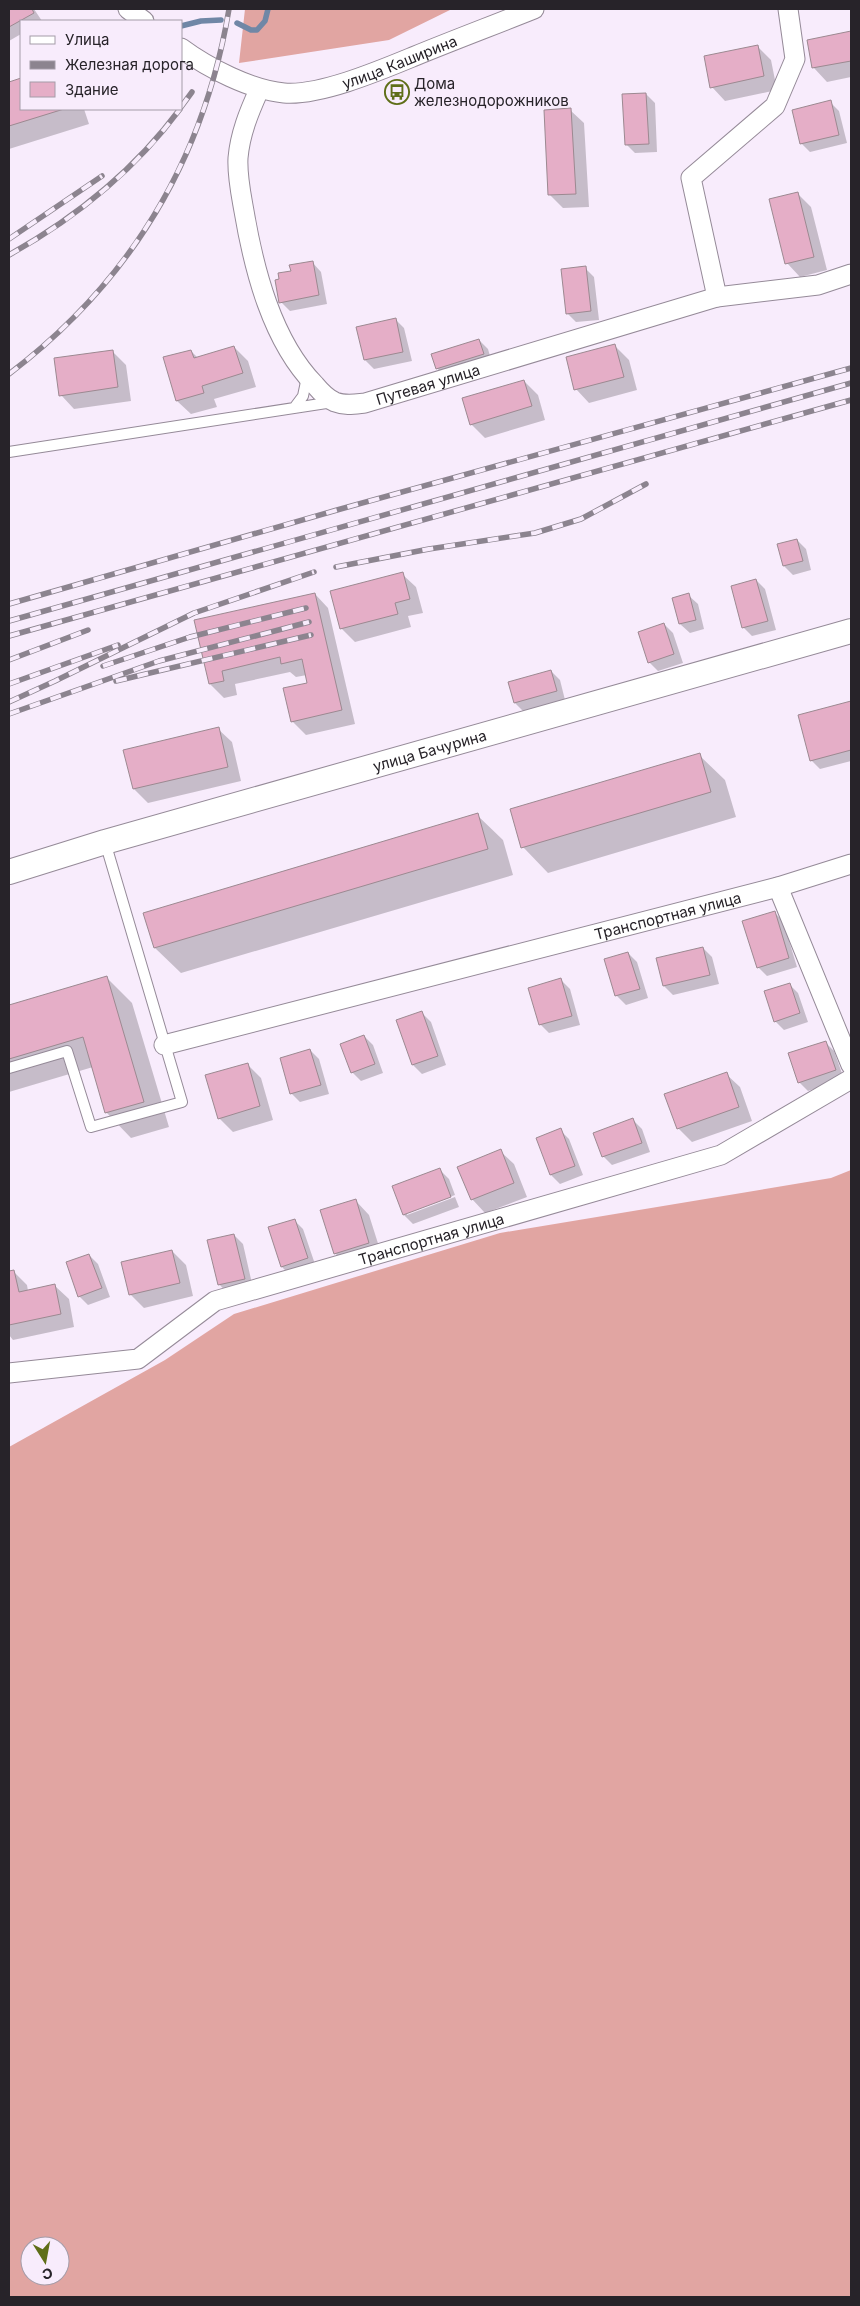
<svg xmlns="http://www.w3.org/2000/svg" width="860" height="2306" font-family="Inter,sans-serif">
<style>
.forest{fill:#e1a5a2;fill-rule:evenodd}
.shadow{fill:#0003}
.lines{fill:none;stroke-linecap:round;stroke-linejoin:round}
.stream{stroke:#7087a6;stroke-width:5.5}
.building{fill:#e5aec7;stroke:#9c8991}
.service-casing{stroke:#958a98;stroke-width:12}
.minor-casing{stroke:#958a98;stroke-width:21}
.tertiary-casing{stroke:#958a98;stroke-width:26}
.service{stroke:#fff;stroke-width:10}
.minor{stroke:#fff;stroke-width:19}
.tertiary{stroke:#fff;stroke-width:24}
.rail-casing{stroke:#8c848f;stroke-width:5.5}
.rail{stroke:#f8ecfc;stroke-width:4;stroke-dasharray:11;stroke-linecap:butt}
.labels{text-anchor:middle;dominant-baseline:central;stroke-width:4;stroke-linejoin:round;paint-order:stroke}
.street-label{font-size:15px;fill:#272329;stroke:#f8ecfc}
.poi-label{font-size:15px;fill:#272329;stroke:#f8ecfc;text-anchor:start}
</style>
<rect width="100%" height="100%" fill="#f8ecfc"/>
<path class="forest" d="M245,9H452L389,40L239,63Z
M851,1170V2297H9V1447L165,1360L234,1314L500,1233L831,1178ZM30,2246H60V2276H30Z"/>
<path class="shadow" d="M9,9H34L42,21H21V34L9,41Z
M851,32V77L827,82L814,68L808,41Z
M758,47L771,60L777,90L725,101L712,87Z
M21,79V109H84L89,124L9,149V83Z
M646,94L655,103L657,152L635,153L626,144Z
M830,102L839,111L847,143L810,152L801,143Z
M570,110L584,123L589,207L563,208L550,195Z
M797,193L811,207L827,270L800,277L787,263Z
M312,262L321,272L327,304L290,311L281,302L292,272Z
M585,268L594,277L599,320L576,322L567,313Z
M395,319L404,328L412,361L374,369L365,360L358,327Z
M479,340L488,349L492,363L446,378L437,368Z
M615,346L629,360L637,390L589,403L576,389Z
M234,347L248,361L256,387L214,399L217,407L191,414L177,401L191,351L198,358Z
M112,351L126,365L131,401L74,409L61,395Z
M524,381L538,395L545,420L485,438L471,424Z
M797,540L806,549L811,570L793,575L784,566Z
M402,574L416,587L423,613L408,616L411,627L355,642L341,628Z
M756,580L765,589L776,630L752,636L743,627Z
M315,594L328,608L355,724L306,735L292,721L309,684L307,675L296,677L290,672L235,684L237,695L224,698L210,684L196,621Z
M688,595L698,604L704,629L690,633L680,624L674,599Z
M664,624L673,633L683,663L658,671L649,662Z
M551,671L560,680L565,700L524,712L515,703Z
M851,702V761L820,769L811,760L800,716Z
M218,729L232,742L241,781L148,803L134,789L125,751Z
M699,755L725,780L736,817L548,873L523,847Z
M477,815L503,840L513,875L181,973L155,948Z
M774,912L783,921L797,967L767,976L758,967Z
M703,948L712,957L719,984L673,995L664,986L658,959Z
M628,953L637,962L648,998L626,1005L617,996L606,960Z
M107,978L132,1003L169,1127L131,1138L106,1112L93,1067L9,1092V1006Z
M561,980L570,989L580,1025L549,1033L540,1024Z
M789,984L798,993L808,1022L784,1030L775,1021Z
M422,1013L431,1022L446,1065L422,1074L413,1065L398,1021Z
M364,1036L373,1045L383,1073L361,1081L352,1072Z
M825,1042L834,1051L844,1079L808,1091L799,1082Z
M310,1050L319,1059L329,1094L300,1102L291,1093Z
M247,1064L261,1078L273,1120L233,1132L219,1118Z
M726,1074L740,1087L752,1121L692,1142L678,1128Z
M633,1120L642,1129L650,1152L612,1165L603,1156Z
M560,1130L569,1139L583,1175L560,1184L551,1175L538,1138Z
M500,1151L514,1164L527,1197L485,1213L472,1199Z
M440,1170L449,1179L455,1195L407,1212V1215L455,1197L459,1207L413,1224L404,1215Z
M356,1201L369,1215L382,1256L348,1267L335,1253Z
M294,1220L303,1229L316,1267L291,1276L282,1267Z
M234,1235L243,1244L253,1288L228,1294L219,1284Z
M172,1251L186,1265L193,1296L144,1308L130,1294Z
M89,1255L98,1264L110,1297L88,1305L79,1296Z
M13,1271L27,1285L28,1291L55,1286L69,1299L74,1327L13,1340L9,1335V1272Z"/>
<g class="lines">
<path class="stream" d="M237,23L251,30H257L265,21L268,9
M181,26L201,21L221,20"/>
</g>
<path class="building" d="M9,9H32L34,13L9,27Z
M851,31V61L812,68L807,40Z
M758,45L764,76L710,88L704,56Z
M21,78V109H64L9,126V82Z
M646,93L649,144L625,145L622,94Z
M831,100L839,135L800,144L792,110Z
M571,108L576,194L548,195L544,110Z
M798,192L814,257L785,264L769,199Z
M313,261L319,295L279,303L275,280L279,279L278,273L291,271L289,265Z
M586,266L591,311L566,314L561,269Z
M396,318L403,352L364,360L356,327Z
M479,339L484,354L436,369L431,354Z
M615,344L624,377L574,390L566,357Z
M234,346L243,373L202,386L204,393L176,401L163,357L191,350L194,358Z
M113,350L118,387L59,396L54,358Z
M524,380L532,406L470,425L462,398Z
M797,539L803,561L783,566L777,544Z
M403,572L410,599L395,603L398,614L340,629L330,591Z
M756,579L768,621L742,628L731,586Z
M315,593L342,710L291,722L283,688L307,683L302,659L281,664L280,657L222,671L224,681L209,684L194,620Z
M689,593L696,620L679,624L672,598Z
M664,623L674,654L648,663L638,632Z
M551,670L557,691L514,703L508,682Z
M851,701V750L810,761L798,715Z
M219,727L228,767L133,789L123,750Z
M700,753L711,792L521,848L510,809Z
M478,813L488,849L154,948L143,913Z
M775,911L789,958L757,968L742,921Z
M703,947L710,975L663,986L656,958Z
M628,952L640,989L615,996L604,959Z
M107,976L144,1102L105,1113L83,1037L9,1059V1005Z
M561,978L572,1016L539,1025L528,988Z
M790,983L800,1013L774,1022L764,991Z
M422,1011L438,1056L412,1065L396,1020Z
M364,1035L375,1064L351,1073L340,1044Z
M826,1041L836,1070L798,1083L788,1053Z
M310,1049L321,1085L290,1094L280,1058Z
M248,1063L260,1106L218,1119L205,1075Z
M727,1072L739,1107L677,1129L664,1094Z
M633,1118L642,1143L602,1157L593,1133Z
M561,1128L575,1166L550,1175L536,1138Z
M501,1149L514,1183L471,1200L457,1167Z
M440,1168L451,1197L403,1215L392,1186Z
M356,1199L369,1243L334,1254L320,1210Z
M295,1219L308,1258L281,1267L268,1227Z
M234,1234L245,1279L218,1285L207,1240Z
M172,1250L180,1283L129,1295L121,1262Z
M89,1254L102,1288L78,1297L66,1262Z
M14,1270L19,1292L55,1284L61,1314L9,1325V1271Z"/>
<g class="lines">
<defs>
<path id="service" d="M294,408L303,396L307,377
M9,452L333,402
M9,1068L67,1051L91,1127L182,1102L105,842"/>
<g id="minor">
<path d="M128,9L144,21"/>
<path id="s1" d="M181,48C208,68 251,90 284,93C320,96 381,70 415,56C454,40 494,25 534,9"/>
<path id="s2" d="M259,90C249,112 240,134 238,158C237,176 241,194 244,211C254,270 272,341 315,385C320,391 328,399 335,402C345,406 355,404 365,403L717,297L818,285L851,274"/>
<path d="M717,297L691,178L775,106L795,59L788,9"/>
<path d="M778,887L851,1065"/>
<path id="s3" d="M164,1045L778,887L851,864"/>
<path id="s4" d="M9,1373L138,1359L215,1301L721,1155L851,1079"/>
</g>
<g id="tertiary">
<path id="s5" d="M9,872L105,842L851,631"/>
</g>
</defs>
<use href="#service" class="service-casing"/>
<use href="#minor" class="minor-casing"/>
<use href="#tertiary" class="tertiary-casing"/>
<use href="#service" class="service"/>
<use href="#minor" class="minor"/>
<use href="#tertiary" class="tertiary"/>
<defs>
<path id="rail" d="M181,107L192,92
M9,239L102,176
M9,255C77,217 134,171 180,109
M9,374C130,282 204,159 229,9
M336,567L429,549L535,533L581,519L646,484
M9,604L337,510L851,368
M9,621L851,383
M9,636L851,400
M9,660L88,630
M103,666L190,637L306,608
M116,681L311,635
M9,684L118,645
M9,702L55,681L194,613L314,572
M9,714L159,661L309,622"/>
</defs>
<use href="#rail" class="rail-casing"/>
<use href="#rail" class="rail"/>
</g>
<defs>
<symbol id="bus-ring" viewBox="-11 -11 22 22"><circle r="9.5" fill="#f8ecfc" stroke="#5f6e18" stroke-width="1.5"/><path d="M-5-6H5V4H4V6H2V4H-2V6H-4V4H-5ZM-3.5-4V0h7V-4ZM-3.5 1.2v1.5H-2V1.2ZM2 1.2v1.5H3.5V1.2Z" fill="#5f6e18"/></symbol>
</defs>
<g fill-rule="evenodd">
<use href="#bus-ring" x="383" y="78" width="28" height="28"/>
</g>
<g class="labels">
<g class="street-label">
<text stroke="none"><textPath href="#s1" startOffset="234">улица Каширина</textPath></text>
<text stroke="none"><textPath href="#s2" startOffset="438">Путевая улица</textPath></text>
<text stroke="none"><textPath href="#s5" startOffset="438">улица Бачурина</textPath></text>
<text stroke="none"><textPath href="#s3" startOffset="520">Транспортная улица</textPath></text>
<text stroke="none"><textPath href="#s4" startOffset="451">Транспортная улица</textPath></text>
</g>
<g class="poi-label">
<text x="414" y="83">Дома<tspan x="414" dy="17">железнодорожников</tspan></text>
</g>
</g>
<rect width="860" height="2306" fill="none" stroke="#272329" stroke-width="20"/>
<rect x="20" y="20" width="162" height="90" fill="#f8ecfc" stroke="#a49ca8"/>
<rect x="30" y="36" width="25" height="8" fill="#ffffff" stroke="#a49ca8"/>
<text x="65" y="45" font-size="15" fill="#272329">Улица</text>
<rect x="30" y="61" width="25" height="8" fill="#8c848f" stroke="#a49ca8"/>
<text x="65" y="70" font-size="15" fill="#272329">Железная дорога</text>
<rect x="30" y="82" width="25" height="15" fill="#e5aec7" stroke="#a49ca8"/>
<text x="65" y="95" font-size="15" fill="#272329">Здание</text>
<g transform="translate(45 2261) rotate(169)"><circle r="24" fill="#f8ecfc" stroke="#a49ca8"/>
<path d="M0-4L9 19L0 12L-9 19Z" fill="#5f6e18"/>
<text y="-8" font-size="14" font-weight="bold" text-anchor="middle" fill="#272329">С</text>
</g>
</svg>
